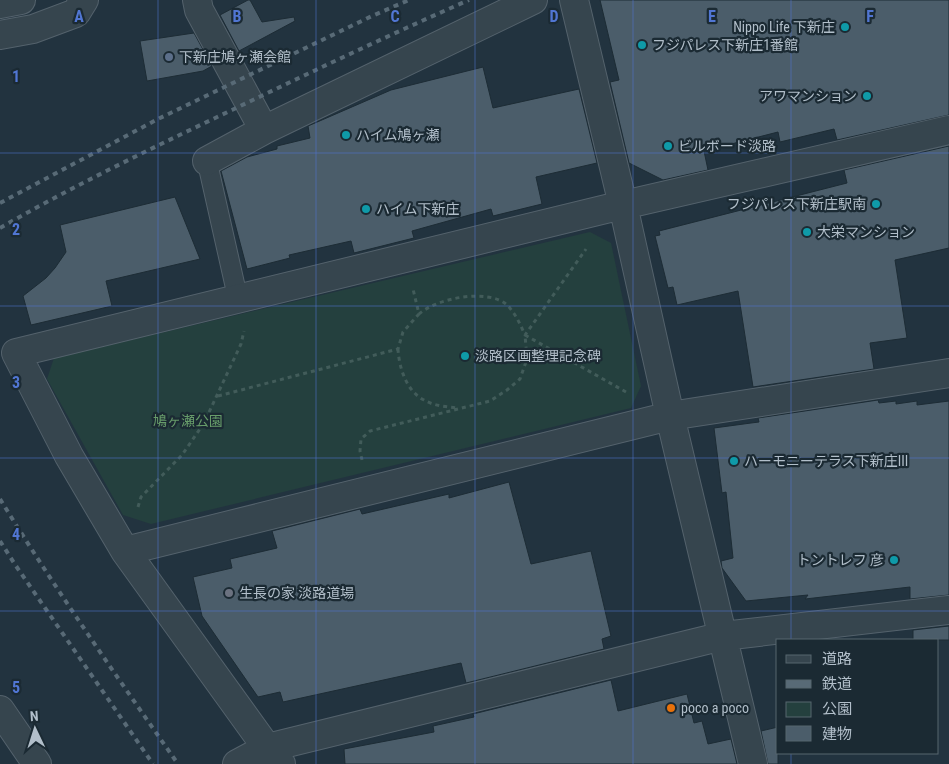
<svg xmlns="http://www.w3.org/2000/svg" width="949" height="764" font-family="'Roboto Condensed','Noto Sans JP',sans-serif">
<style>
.green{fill:#24403e}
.building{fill:#4b5d6a;stroke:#1d2c35}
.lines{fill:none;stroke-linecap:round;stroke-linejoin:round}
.service-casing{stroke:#54626c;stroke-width:21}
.minor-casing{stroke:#54626c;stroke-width:30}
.tertiary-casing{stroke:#54626c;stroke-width:30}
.path{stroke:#425c5a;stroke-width:3;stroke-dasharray:4 4;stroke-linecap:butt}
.service{stroke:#36454e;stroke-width:19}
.minor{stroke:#36454e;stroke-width:28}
.tertiary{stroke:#36454e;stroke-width:28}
.rail{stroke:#586a76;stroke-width:4;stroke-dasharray:5 5;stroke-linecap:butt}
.grid{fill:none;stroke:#5176d3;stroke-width:1;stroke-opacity:0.55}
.culture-dot{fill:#0f9aa8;stroke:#1b2a33;stroke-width:2}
.service-dot{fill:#5c6f8a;stroke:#1b2a33;stroke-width:2}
.worship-dot{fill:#6b7280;stroke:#1b2a33;stroke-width:2}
.food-dot{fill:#e8710a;stroke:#1b2a33;stroke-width:2}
.labels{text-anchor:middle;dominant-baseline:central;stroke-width:4.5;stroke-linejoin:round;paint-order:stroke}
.poi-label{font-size:14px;fill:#b2bfca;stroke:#1b2a33;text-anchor:start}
.park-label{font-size:14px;fill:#679c6a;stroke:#1b2a33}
.grid-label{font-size:16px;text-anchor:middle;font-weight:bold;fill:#5176d3;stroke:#1b2a33;stroke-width:4.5;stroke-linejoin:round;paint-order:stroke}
</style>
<rect width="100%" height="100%" fill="#22333f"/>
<path class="green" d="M590,232L611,243L641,386L631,408L151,524L123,515L47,379L54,358Z"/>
<path class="building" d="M248,0H250L262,22L294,17L295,21L239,51L220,15Z
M600,0H949V115L837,140L834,129L780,142L778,132L704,151L708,170L663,180L629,163L610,82L619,80Z
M194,33L212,66L203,71L147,81L140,41Z
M483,67L493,108L579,89L597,163L536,177L542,204L493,216L491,209L412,231L414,238L354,253L351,241L289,255L290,258L247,269L221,171L247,157L277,149V146L310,138L308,126L391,90Z
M949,146V248L895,260L907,338L870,343L874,369L753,387L738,291L677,305L673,287L668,288L655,236L660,235L659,231L847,183L844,170Z
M175,197L200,259L106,281L112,306L31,325L23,296L46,278L55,268L66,252L60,225Z
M878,400L879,403L896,401V404L917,401V405L949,401V595L910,599V587L805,599L808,595L746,601L722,568L721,561L733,558L726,492L722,493L714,428L751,423L759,422L758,418Z
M509,482L531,564L591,551L611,636L602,639L604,649L466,683L461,663L283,702L280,692L258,697L202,616L193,577L232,568L230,559L277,548L272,531L360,509L362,514L449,494V498Z
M949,626V640H913V630Z
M611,680L618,711L687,694L694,723L702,721L708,744L731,739L737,764H345L344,749L434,732L433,726L474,717L473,714Z
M778,727V764H768L761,731Z"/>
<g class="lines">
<defs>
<path id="service" d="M207,161L238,299"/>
<path id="minor" d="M197,0L199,10L264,130
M574,0L623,205L670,416L753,764
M0,35L33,29L76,13L84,0
M207,161L264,130L533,0
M125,551L670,416L949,373
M0,710L37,764
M237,764L267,748L723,636L949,610
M281,764L267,748L125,551L69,456L16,353L606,209L949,130"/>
<path id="tertiary" d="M0,4L21,0"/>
</defs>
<use href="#service" class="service-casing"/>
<use href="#minor" class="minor-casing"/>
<use href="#tertiary" class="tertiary-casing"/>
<path class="path" d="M419,314C437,298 488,288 507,305C516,314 520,324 525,335L586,249
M525,335L626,392
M398,349C399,367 406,391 424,400C434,406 447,407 459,408
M218,396L398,349L403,332L419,314L413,289
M362,460L360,451L361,439L370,431L490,401L507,390L520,379L527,359L525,335
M138,507L141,497L182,455L204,423L241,344L244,331"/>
<use href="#service" class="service"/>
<use href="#minor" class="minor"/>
<use href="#tertiary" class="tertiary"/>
<path class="rail" d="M0,203L158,119L372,16L409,0
M0,228C75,185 154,147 232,110C311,72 389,35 469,0
M0,499C56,590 117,677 178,764
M0,541L16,566L153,764"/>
</g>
<path class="grid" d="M158,0V764M316,0V764M475,0V764M633,0V764M791,0V640M0,153H949M0,306H949M0,458H949M0,611H949M791,753V764"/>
<g class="culture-dot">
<circle cx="845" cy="27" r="5"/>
<circle cx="642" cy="45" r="5"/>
<circle cx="867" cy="96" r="5"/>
<circle cx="346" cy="135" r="5"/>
<circle cx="668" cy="146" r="5"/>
<circle cx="876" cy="204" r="5"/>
<circle cx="366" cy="209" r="5"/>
<circle cx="807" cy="232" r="5"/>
<circle cx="465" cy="356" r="5"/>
<circle cx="734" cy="461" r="5"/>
<circle cx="894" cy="560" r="5"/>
</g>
<circle class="service-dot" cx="169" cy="57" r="5"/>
<circle class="worship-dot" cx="229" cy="593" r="5"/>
<circle class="food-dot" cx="671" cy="708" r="5"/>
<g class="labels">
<g class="poi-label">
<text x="835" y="27" text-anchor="end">Nippo Life 下新庄</text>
<text x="652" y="45">フジパレス下新庄1番館</text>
<text x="179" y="57">下新庄鳩ヶ瀬会館</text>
<text x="857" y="96" text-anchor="end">アワマンション</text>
<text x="356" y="135">ハイム鳩ヶ瀬</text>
<text x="678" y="146">ビルボード淡路</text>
<text x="866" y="204" text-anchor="end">フジパレス下新庄駅南</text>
<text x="376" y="209">ハイム下新庄</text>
<text x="817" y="232">大栄マンション</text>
<text x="475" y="356">淡路区画整理記念碑</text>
<text x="744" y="461">ハーモニーテラス下新庄III</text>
<text x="884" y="560" text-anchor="end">トントレフ 彦</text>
<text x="239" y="593">生長の家 淡路道場</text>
<text x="681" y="708">poco a poco</text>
</g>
<g class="park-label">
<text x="188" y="421">鳩ヶ瀬公園</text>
</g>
</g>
<g class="grid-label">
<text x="79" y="22">A</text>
<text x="237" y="22">B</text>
<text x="395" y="22">C</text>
<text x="554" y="22">D</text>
<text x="712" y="22">E</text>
<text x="870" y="22">F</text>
<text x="16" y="82">1</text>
<text x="16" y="235">2</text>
<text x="16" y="388">3</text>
<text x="16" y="540">4</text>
<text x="16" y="693">5</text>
</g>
<rect x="776" y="639" width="162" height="115" fill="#1b2a33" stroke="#57666f"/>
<rect x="786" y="655" width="25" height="8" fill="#36454e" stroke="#57666f"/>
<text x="822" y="664" font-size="15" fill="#b2bfca">道路</text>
<rect x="786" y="680" width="25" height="8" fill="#586a76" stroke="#57666f"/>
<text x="822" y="689" font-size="15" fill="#b2bfca">鉄道</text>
<rect x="786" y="702" width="25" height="15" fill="#24403e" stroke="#57666f"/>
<text x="822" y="714" font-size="15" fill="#b2bfca">公園</text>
<rect x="786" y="726" width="25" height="15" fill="#4b5d6a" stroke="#57666f"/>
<text x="822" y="739" font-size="15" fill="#b2bfca">建物</text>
<g transform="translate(35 729) rotate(356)" stroke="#1b2a33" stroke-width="4" paint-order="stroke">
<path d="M0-4L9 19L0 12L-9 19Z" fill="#b2bfca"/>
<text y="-8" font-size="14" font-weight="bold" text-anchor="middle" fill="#b2bfca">N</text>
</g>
</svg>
